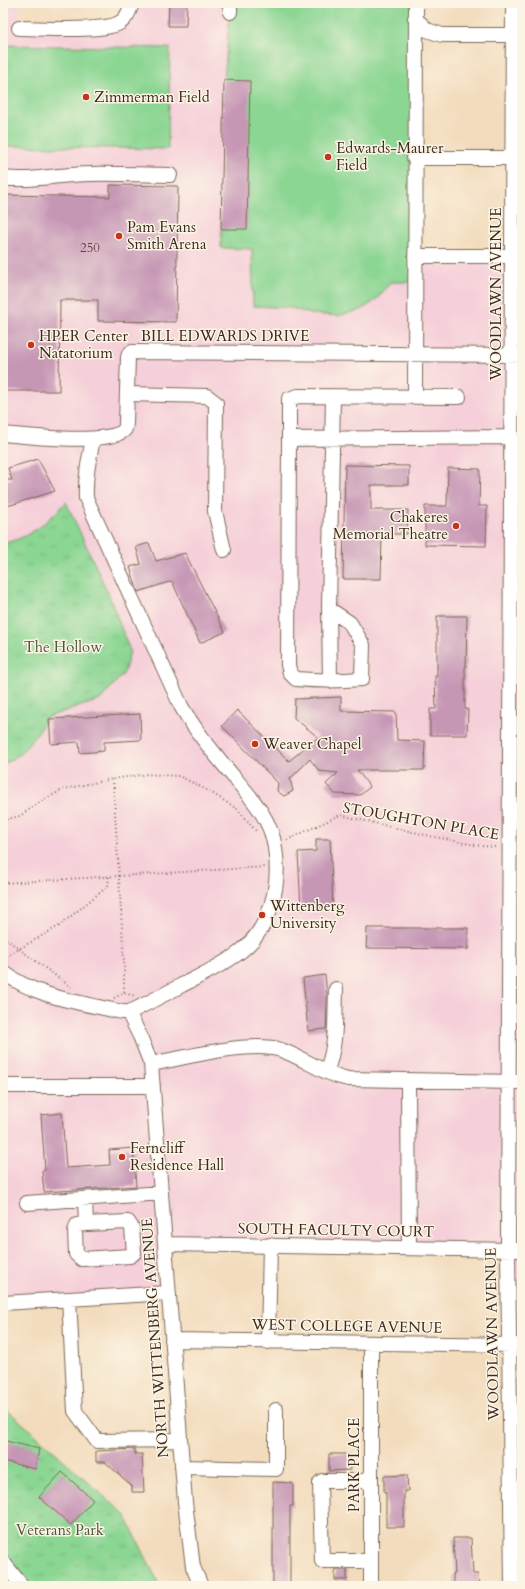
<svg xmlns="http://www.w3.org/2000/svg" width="525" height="1589" font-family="Cardo,serif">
<defs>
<pattern id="grass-tufts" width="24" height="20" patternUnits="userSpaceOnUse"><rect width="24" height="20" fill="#8bd693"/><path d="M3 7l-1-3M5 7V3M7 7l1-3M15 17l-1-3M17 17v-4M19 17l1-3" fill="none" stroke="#79b87e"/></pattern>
</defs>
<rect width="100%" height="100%" fill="#fcf5e5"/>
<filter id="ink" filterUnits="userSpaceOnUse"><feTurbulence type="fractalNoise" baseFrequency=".025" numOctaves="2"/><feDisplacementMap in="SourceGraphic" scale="8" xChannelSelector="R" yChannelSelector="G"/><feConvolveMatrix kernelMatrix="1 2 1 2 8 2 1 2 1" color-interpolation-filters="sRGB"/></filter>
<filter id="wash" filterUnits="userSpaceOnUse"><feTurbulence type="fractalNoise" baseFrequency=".012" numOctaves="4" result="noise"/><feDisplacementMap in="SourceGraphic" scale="16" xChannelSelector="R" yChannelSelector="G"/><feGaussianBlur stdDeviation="0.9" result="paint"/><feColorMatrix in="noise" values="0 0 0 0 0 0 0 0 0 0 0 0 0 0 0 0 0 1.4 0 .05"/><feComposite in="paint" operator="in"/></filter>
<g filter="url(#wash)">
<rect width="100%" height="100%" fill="#f3dcbd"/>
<path fill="#f5cfd9" d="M3 3H19V28L114 26 132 3H416L415 256H513L511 585 522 586V1345L508 1344V1250L165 1244 168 1293 3 1303Z"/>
<path fill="url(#grass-tufts)" stroke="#638058" d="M66 502 108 593 130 651 124 673 100 700 47 717 38 732 20 754 3 765V543C30 539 49 520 66 502Z
M3 1406 125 1515 160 1586H3Z"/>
<path fill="#8bd693" stroke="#638058" d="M241 3H416L415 282H391L376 300 361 310 338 316 311 314 291 308 253 306 252 249 221 248 224 80 230 12Z
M3 45 170 48 168 149 3 146Z"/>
<g id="blocks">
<path fill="#c696b5" d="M169 3H187L186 26H168Z
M224 80 250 81 247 229H221Z
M110 185 178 186 176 322 98 321V300H60L59 391H3V195L110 197Z
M38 459 55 491 11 505 3 506V480H12L8 468Z
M345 465 409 466V485H371V510H408L407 534H382L381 579H343Z
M448 468 480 469 479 506H487L486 546 425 545V506H447Z
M149 543 156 561 185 553 225 632 200 643 172 581 138 592 130 567 141 564 136 547Z
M437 616H467L466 667H465V709H468L467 735H430V709H436L435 676H437Z
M341 697V711L396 712 397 740 425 741 424 770H357L370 787 360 795 335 794 326 784 338 773 319 771 310 759 290 779 293 791 284 796 277 791 278 783 222 726 237 710 289 761 318 737 294 718 295 699Z
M140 714 141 740 104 742V751L80 753 79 742 51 744 49 719Z
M316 839H330L333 907 301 909 298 852 316 851Z
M367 928H468V949L366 948Z
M325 975 327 996 326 1029 308 1031 303 978Z
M62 1113 66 1168 110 1165 109 1150 133 1148 136 1186 44 1192 42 1171 45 1170 41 1115Z
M6 1441 39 1449 35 1469 3 1461V1454Z
M135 1449V1454H142L144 1492H132V1486L105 1462H96V1451Z
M329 1454H349L350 1470 329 1471Z
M62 1472 93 1500 71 1525 39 1497Z
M407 1475 408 1491H404V1527H386V1492H384V1476Z
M273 1482 293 1483V1506H290V1586H273Z
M453 1538H471L473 1574H478L479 1586H453V1574H455Z
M335 1570H347V1580H335Z"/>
</g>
</g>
<g filter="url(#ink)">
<use href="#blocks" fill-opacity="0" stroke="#7b6856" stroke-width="1"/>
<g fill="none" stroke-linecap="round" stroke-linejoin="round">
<defs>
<path id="minor" d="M230 12V3
M415 18 427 30 442 35H513
M19 28C41 28 106 33 121 22 127 18 130 10 132 3
M414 158H522
M3 178C32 182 60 174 89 174 116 173 143 175 170 175
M415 256H522
M127 394 207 396 216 403 215 511 224 550
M415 397 416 3
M3 434C23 436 114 446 125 429 126 427 126 425 126 423L128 357 129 354 132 352 522 355
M289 439V399L298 396 459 397
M329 609 333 396
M330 681 329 609 350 623 363 645 362 679C339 681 318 681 296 679L290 673 288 665 289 439 512 437
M3 972C33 995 71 1001 108 1009 113 1010 123 1013 128 1012 133 1011 138 1008 142 1006 155 999 169 992 182 985 202 975 223 965 240 952 271 928 281 885 275 848 271 815 243 789 223 764 208 746 193 727 181 706L86 498C85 477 89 459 93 439
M128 1012 140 1036 151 1064
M326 1072C337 1046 335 1017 336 989
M408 1081 409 1248
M3 1086H153
M85 1199 86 1224 77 1225 75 1231 76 1254 82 1259 130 1256 134 1253 132 1228 128 1222 86 1224
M27 1203 161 1193
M165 1244 522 1250
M69 1299 75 1411 97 1441 180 1440
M3 1303 168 1293
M172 1340 522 1345
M268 1342 270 1245
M371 1343V1586
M182 1467 276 1469V1410
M371 1481H322L320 1483 322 1561H371
M3 1562 22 1586
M201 1586 193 1567 185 1502 151 1064C184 1058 250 1040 281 1050 304 1058 323 1074 348 1079L522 1082
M512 1586 508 1250 513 3"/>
</defs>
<use href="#minor" stroke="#7b6856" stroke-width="16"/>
<path stroke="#7b6856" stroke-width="2" stroke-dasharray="1 3" stroke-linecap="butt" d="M113 779 124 961V993
M3 820 20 816 40 802 64 789 113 779 147 774 179 776 209 791 237 809 257 832
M287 840 340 815 430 836 480 846 497 847
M3 883 265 867
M3 937 71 987
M3 958 59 926 108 886 109 877
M114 998 124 993 136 996"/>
<use href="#minor" stroke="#fff" stroke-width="14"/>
</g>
</g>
<g fill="#c8321e" stroke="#fcf5e5" stroke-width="1.5">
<circle cx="86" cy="97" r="4"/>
<circle cx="328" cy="157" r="4"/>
<circle cx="119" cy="236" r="4"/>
<circle cx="31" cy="345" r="4"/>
<circle cx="456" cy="526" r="4"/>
<circle cx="255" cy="744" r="4"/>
<circle cx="262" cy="915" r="4"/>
<circle cx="122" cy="1157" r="4"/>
</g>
<g text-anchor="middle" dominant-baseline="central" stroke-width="3" stroke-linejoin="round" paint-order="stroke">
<g font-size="13" fill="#5e4544">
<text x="90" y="248">250</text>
</g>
<g font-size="15" fill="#3b2a1e" stroke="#fcf5e5" text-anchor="start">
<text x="94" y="97">Zimmerman Field</text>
<text x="336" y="148">Edwards-Maurer<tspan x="336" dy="17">Field</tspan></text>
<text x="127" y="227">Pam Evans<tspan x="127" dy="17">Smith Arena</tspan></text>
<text x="39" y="336">HPER Center<tspan x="39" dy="17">Natatorium</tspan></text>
<text x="448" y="517" text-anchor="end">Chakeres<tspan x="448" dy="17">Memorial Theatre</tspan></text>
<text x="263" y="744">Weaver Chapel</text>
<text x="270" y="906">Wittenberg<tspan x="270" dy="17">University</tspan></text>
<text x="130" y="1148">Ferncliff<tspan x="130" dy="17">Residence Hall</tspan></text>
</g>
<g font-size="15" fill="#3b2a1e" stroke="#fcf5e5">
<text transform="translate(496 294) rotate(-90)">WOODLAWN AVENUE</text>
<text x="225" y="336">BILL EDWARDS DRIVE</text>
<text transform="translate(421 821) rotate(10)">STOUGHTON PLACE</text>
<text transform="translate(336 1230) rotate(1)">SOUTH FACULTY COURT</text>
<text transform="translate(347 1326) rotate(1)">WEST COLLEGE AVENUE</text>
<text transform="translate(492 1334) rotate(-91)">WOODLAWN AVENUE</text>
<text transform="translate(155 1338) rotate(-94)">NORTH WITTENBERG AVENUE</text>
<text transform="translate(354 1465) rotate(-90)">PARK PLACE</text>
</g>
<g font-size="15" fill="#4f553b" stroke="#fcf5e5">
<text x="63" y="647">The Hollow</text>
<text x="60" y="1530">Veterans Park</text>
</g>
</g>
<rect width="525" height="1589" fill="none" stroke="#fcf5e5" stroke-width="16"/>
</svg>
